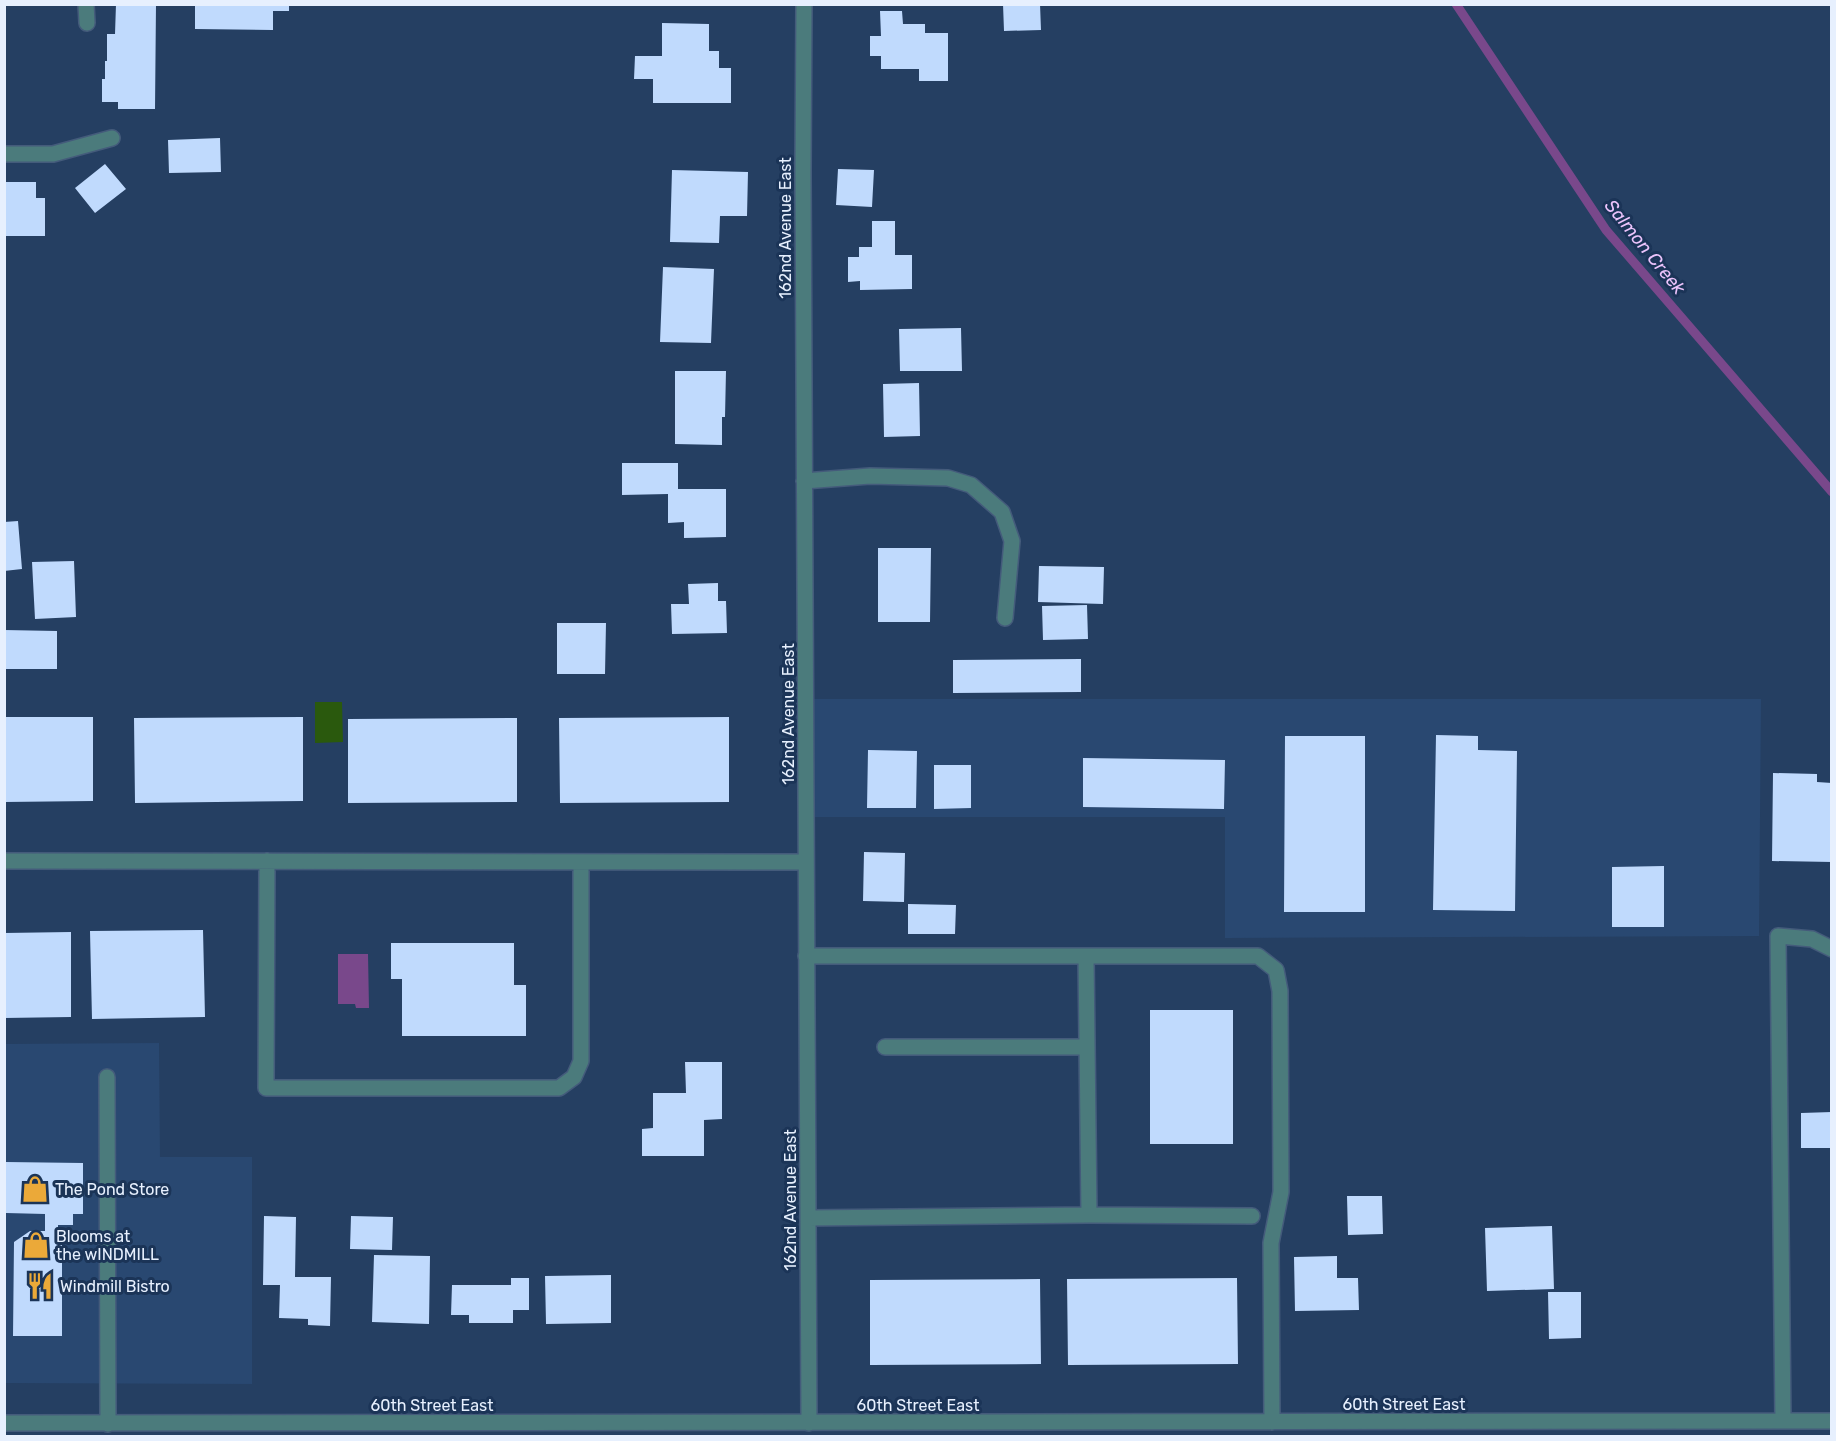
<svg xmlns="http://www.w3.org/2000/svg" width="1836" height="1441" font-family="Rubik,sans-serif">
<rect width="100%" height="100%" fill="#253f62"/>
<path fill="#294871" d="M805 699H1761L1759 936 1225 938V817H806Z
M159 1043 160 1157H252V1384L5 1383 4 1044Z"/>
<path fill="#2a590d" d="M315 702H342L343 742 315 743Z"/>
<path fill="#79488b" d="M338 954H368L369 1008H356L355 1004H338Z"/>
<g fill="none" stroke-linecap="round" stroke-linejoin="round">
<path stroke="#79488b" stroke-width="9" d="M1456 4 1606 230 1832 492"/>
</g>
<path fill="#c0dafd" d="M116 4H156L155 109H118V102H102V79H105V61H107V34H115Z
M195 4H289V11H273V30L195 29Z
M1003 4H1040L1041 30 1004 31Z
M880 11H902L903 24H925V33H948V81H919V69H881V56H870V36H881Z
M662 23 709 24V51H719V68H731V103H653V79H634L635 56H662Z
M220 138 221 172 169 173 168 140Z
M105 164 126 189 95 213 75 188Z
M838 169 874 170 872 207 836 205Z
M672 170 748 172 747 216H720L719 243 670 242Z
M4 182H36V198H45V236H4Z
M872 221H895V255H912V289L860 290V281L848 282V257H859V247H872Z
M663 267 714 269 711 343 660 342Z
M961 328 962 371H900L899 329Z
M675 371H726L725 417H722V445L675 444Z
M919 383 920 436 884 437 883 384Z
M622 463H678V489H726V537L684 538V522L668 523V494L622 495Z
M18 521 22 569 4 571V522Z
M878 548H931L930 622H878Z
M74 561 76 617 35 619 32 562Z
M1039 566 1104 567 1103 604 1038 602Z
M718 583V601H726L727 633 672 634 671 604H689L688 584Z
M1087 605 1088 639 1043 640 1042 606Z
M557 623H606L605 674H557Z
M4 630 57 631V669H4Z
M1081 659V692L953 693V660Z
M4 717H93V801L4 802Z
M303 717V801L135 803 134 718Z
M729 717V802L560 803 559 718Z
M517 718V802L348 803V719Z
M1436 735 1478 736V750L1517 751 1515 911 1433 910Z
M1285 736H1365V912H1284Z
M868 750 917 751 916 808H867Z
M1083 758 1225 760 1224 809 1083 807Z
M934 765H971V808L934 809Z
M1773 773 1817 774V782L1832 783V862L1772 861Z
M864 852 905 853 904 902 863 901Z
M1664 866V927H1612V867Z
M908 904 956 905 955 934H908Z
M203 930 205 1017 92 1019 90 931Z
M71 932V1017L4 1018V933Z
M391 943H514V985H526V1036H402V979H391Z
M1150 1010H1233V1144H1150Z
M685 1062H722V1119L704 1120V1156H642V1129L653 1128V1093H686Z
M1832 1112V1148H1801V1113Z
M6 1162 83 1163V1214H73V1225H58V1241H62V1336H13L14 1242 30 1231H45V1214L6 1213Z
M1347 1196H1382L1383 1234 1348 1235Z
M264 1216 296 1217 295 1277H331L330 1326 308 1325V1319L279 1318 280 1285H263Z
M351 1216 393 1217 392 1250 350 1249Z
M1552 1226 1554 1289 1487 1291 1485 1228Z
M374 1255 430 1256 429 1324 372 1322Z
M1337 1256V1278H1358L1359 1310 1295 1311 1294 1257Z
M611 1275V1323L546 1324 545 1276Z
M511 1278H529V1310H513V1323H469V1315H451L452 1285H511Z
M1237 1278 1238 1364 1068 1365 1067 1279Z
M1040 1279 1041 1364 870 1365V1280Z
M1548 1292H1581V1338L1549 1339Z"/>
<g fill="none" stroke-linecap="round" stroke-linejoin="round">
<defs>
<path id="minor" d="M86 4 87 23
M804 4 803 172 809 1423
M4 154H53L112 138
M804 481 870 476 948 478 971 485 1002 512 1012 541 1005 618
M4 861 806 862
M267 861 266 1088H559L574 1077 581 1061V862
M806 956H1258L1276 970 1280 991 1281 1192 1271 1243 1272 1422
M1086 956 1089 1215
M885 1047H1087
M107 1077 108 1424
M808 1218 1089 1215 1252 1216
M1783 1421 1778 936 1812 939 1832 949
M4 1423 1832 1421"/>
</defs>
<use href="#minor" stroke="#445b7b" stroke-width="18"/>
<use href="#minor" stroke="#4b7b7c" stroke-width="15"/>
</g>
<defs>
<symbol id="shop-bare" viewBox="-9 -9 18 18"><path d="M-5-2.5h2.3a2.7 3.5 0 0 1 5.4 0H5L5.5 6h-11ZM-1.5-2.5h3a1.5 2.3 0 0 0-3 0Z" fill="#eba939" stroke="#1b3457" stroke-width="2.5" paint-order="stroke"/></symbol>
<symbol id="restaurant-bare" viewBox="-9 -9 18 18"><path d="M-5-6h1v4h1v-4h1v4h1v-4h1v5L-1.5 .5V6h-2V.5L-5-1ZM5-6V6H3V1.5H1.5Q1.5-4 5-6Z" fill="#eba939" stroke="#1b3457" stroke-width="2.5" paint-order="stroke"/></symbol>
</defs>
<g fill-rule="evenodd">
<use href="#shop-bare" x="16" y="1170" width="38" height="38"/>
<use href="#shop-bare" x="17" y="1226" width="38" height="38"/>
<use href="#restaurant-bare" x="21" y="1267" width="38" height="38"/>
</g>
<g text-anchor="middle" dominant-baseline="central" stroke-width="6" stroke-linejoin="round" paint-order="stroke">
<g font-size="16" fill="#e7f0fe" stroke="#1b3457">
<text transform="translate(785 228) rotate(-90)">162nd Avenue East</text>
<text transform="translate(788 714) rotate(-90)">162nd Avenue East</text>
<text transform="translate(790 1200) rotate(-90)">162nd Avenue East</text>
<text x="1404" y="1404">60th Street East</text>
<text x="432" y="1405">60th Street East</text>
<text x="918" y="1405">60th Street East</text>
</g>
<g font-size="16" fill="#e7f0fe" stroke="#1b3457" text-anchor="start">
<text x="55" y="1189">The Pond Store</text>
<text x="56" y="1236">Blooms at<tspan x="56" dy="18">the wINDMILL</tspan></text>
<text x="60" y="1286">Windmill Bistro</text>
</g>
<g font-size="18" font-style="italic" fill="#ecc4fc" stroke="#1b3457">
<text transform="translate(1645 247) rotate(51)">Salmon Creek</text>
</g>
</g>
<rect width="1836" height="1441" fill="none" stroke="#e7f0fe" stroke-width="12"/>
</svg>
